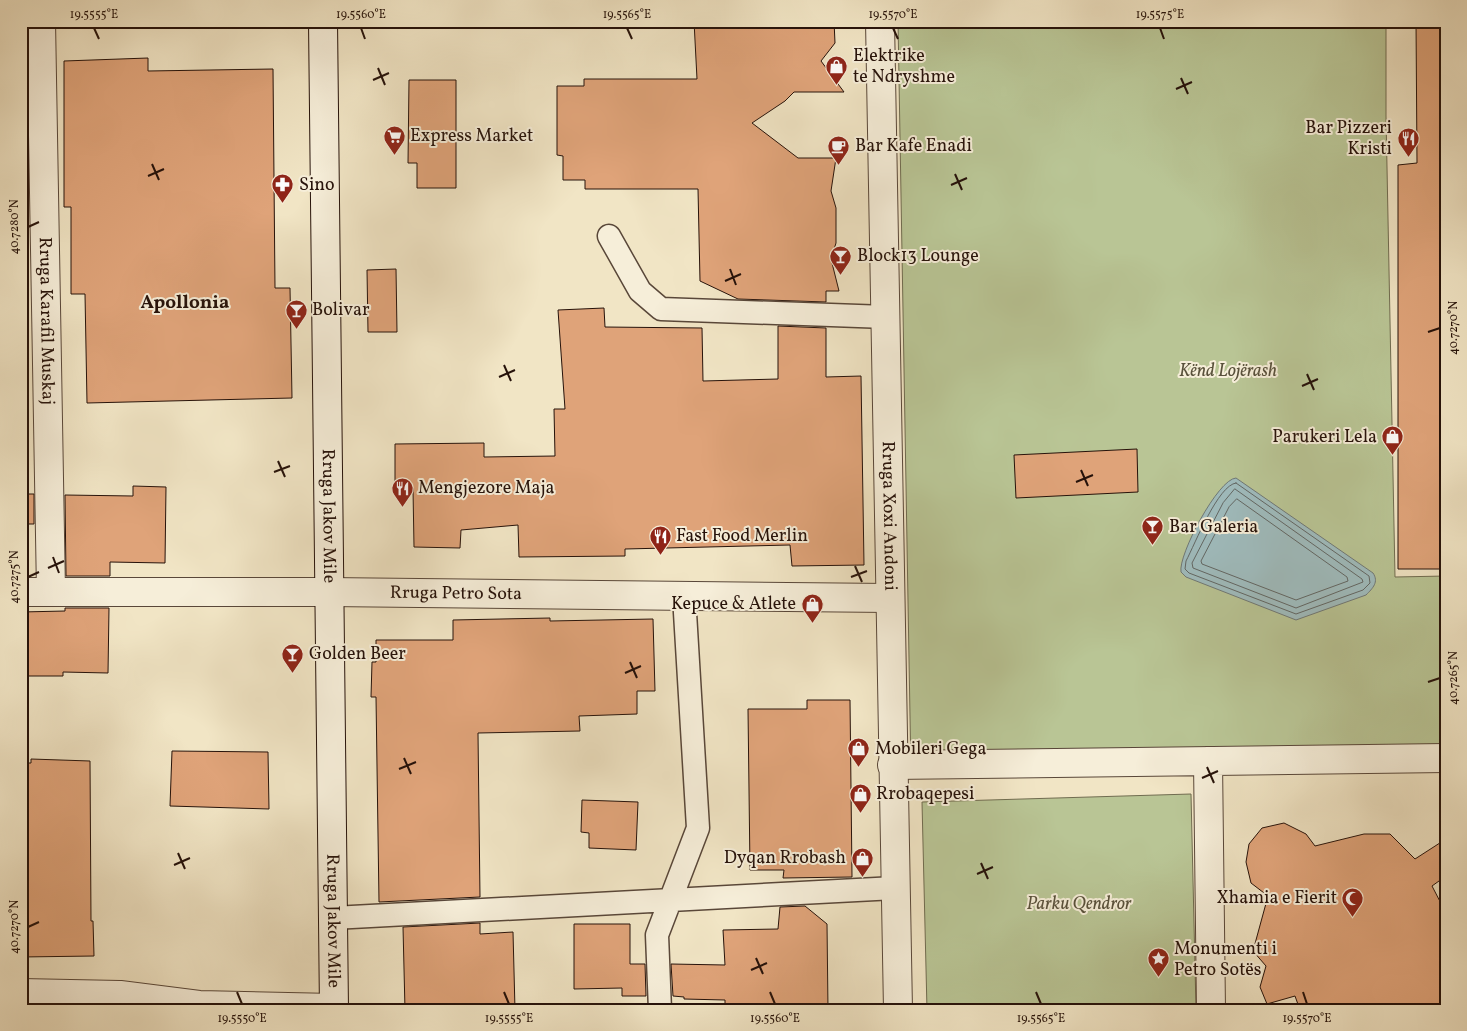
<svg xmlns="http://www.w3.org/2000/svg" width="1467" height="1031" font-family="Vollkorn,serif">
<rect width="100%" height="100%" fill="#f1e5c5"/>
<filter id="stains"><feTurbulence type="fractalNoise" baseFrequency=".004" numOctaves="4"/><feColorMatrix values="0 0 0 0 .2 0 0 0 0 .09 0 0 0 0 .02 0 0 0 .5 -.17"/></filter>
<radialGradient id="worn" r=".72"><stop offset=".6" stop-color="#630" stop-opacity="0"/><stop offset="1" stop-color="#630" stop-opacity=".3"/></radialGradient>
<path fill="#b9c595" stroke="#706c50" d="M898 21H1386V116L1395 577 1446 576V768L911 774Z
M1191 794 1196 1010H927L922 802Z"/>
<path fill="#9fbcbe" stroke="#6f7876" d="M1236 478 1373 573C1379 582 1373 588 1366 595L1296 620 1186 577 1181 572C1178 555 1218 479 1236 478Z"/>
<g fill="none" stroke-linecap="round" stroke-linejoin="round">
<path stroke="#626764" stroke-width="1" d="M1236 483 1369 576 1370 583 1363 590 1296 614 1189 573 1185 569 1186 561C1195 544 1218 485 1236 483Z
M1235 489 1362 579 1363 582 1296 608 1193 568 1192 563 1223 503Z
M1237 499 1347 577 1348 581 1296 600 1202 564 1201 561 1229 507Z"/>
</g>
<path fill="#dfa379" stroke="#26120a" d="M694 21H834L835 43 821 61 844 92H794L785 101 752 123 798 158H836L831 191 836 208V243L831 259 839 291H826V302L738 299 700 281 698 189H585V180H563V156L557 155V86H584V79H697Z
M1416 21H1446V569H1398V165L1417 163Z
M148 58V71L273 69 275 288H290L292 398 87 403 85 294H71V207H64V61Z
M409 80H456V188H417V163H408Z
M396 269 397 332H368L367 270Z
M604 308 605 327 702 328 703 381 778 379V326L826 328V377L861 376 864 565 792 566 790 545 625 549V556L519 557 518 525 461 530 460 548 414 547 413 488H395V444L484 443V457L555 456 554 409H565L558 310Z
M1137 449 1138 492 1016 498 1014 455Z
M133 486 166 487 165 563 110 562V576H66L65 495 133 496Z
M21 494H34V524H21Z
M65 608H109L108 673 63 672V676H21V612L65 611Z
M550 618V621L653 619 655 691H637V714L579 716 580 731 478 733 480 897 379 902 376 697H371L372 662H376V640H453V620Z
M807 700H850L852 877 783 878 784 870H750L748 709H807Z
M172 751 268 752 269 809 170 806Z
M31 759 90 761 91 921H93L94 956 21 957V763H31Z
M582 800 638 802 636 850 589 848V833L581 832Z
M1284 823 1306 834 1315 846 1364 834H1390L1415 859 1446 839V876L1432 886 1446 913V1010H1300L1295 996 1267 1004 1260 987 1266 966 1253 951 1268 896 1251 883 1246 862 1249 844 1262 828Z
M805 906 827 924 828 1010H725V1000L684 999V997L673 996 671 964 725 965 723 930 778 929 780 907Z
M480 923V934L513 932 515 1010H405L403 927Z
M574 924H630V964H645L646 996H622V988L574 989Z"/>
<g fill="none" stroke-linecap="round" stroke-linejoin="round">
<defs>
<path id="service" d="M609 236 640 291 661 309 886 317
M333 918 895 888
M660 1010 657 935 698 828 684 596"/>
<path id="pedestrian" d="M1208 761 1211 1010
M892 765 1446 758"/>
<g id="minor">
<path id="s1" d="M41 21 51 592"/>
<path id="s2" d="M880 21 898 1010"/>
<path id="s3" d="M21 592H328L890 598"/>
<path d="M21 993 120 995 199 1005 334 1008"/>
</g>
<g id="secondary">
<path id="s4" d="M323 21 334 1010"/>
</g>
</defs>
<use href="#service" stroke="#594739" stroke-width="25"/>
<use href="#pedestrian" stroke="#594739" stroke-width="30"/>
<use href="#minor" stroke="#594739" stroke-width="30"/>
<use href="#secondary" stroke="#26120a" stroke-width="30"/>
<use href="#service" stroke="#f6eed9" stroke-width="22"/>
<use href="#pedestrian" stroke="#f6eed9" stroke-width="28"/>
<use href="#minor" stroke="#f6eed9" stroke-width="28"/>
<use href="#secondary" stroke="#f6eed9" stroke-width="28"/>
</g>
<path fill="none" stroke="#26120a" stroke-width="2" d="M94 28 99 39M361 28 365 39M627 28 632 39M893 28 898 39M1160 28 1164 39M378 68 385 85M1181 78 1188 94M373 80 389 73M1176 89 1192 82M152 164 159 180M955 174 962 190M148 176 164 169M951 185 967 178M28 227 39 222M730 269 736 285M725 281 741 274M1428 332 1440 328M504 365 511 381M1307 374 1314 390M499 377 515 370M1302 386 1318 379M278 461 285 477M1081 470 1088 486M274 472 290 466M1076 482 1093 475M53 557 59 573M855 566 862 582M48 568 64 561M28 577 39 572M851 577 867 571M630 662 637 678M625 673 641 666M1428 682 1440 678M404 758 411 774M1207 767 1214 783M399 769 416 762M1202 778 1218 771M178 853 185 869M981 863 988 879M174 865 190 858M977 874 993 867M28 927 39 922M756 958 763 974M751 970 767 963M237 992 242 1004M504 992 509 1004M770 992 775 1004M1036 992 1041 1004M1303 992 1307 1004"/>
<defs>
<symbol id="shop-pin" viewBox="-11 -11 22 30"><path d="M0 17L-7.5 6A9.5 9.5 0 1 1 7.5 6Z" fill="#8f2418" stroke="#f6eed9"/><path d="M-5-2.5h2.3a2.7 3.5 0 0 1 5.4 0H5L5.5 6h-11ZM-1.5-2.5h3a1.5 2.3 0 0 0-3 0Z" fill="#fff"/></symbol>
<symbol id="supermarket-pin" viewBox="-11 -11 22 30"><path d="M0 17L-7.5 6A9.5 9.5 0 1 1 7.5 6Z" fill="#8f2418" stroke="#f6eed9"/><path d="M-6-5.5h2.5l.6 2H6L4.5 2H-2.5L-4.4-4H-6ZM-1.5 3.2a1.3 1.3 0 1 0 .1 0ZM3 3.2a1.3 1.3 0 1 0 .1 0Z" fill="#fff"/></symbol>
<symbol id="restaurant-pin" viewBox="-11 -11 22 30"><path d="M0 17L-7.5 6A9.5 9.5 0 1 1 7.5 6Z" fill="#8f2418" stroke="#f6eed9"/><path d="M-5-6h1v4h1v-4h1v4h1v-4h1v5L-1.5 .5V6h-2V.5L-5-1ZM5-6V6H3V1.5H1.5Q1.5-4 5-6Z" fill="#fff"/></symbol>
<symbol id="cafe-pin" viewBox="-11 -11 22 30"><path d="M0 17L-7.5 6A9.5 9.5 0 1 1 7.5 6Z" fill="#8f2418" stroke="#f6eed9"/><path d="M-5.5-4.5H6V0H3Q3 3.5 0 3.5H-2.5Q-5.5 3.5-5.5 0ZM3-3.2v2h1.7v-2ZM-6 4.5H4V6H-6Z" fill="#fff"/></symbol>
<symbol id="pharmacy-pin" viewBox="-11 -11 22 30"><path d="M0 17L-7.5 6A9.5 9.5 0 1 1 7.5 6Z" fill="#8f2418" stroke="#f6eed9"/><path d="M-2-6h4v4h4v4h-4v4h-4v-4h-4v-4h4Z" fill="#fff"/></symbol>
<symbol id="bar-pin" viewBox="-11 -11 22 30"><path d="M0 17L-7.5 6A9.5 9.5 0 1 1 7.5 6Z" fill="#8f2418" stroke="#f6eed9"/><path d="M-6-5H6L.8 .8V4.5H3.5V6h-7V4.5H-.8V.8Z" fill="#fff"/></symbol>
<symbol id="mosque-pin" viewBox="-11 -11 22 30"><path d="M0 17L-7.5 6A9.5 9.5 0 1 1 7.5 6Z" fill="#8f2418" stroke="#f6eed9"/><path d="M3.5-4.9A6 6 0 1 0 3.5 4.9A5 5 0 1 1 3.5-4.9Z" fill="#fff"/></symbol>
<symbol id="sight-pin" viewBox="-11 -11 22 30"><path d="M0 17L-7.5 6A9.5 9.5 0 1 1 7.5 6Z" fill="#8f2418" stroke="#f6eed9"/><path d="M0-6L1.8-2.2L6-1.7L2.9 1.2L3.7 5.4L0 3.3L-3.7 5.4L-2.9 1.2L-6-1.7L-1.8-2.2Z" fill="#fff"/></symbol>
</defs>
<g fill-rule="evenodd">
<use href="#shop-pin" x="824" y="54" width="25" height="34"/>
<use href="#supermarket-pin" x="382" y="124" width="25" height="34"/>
<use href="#restaurant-pin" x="1396" y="126" width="25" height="34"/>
<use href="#cafe-pin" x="826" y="134" width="25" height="34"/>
<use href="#pharmacy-pin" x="270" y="172" width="25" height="34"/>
<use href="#bar-pin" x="828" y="244" width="25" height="34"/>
<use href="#bar-pin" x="284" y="298" width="25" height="34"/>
<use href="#shop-pin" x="1380" y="424" width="25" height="34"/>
<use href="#restaurant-pin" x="390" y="476" width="25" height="34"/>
<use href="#bar-pin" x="1140" y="514" width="25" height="34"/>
<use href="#restaurant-pin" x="648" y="524" width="25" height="34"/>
<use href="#shop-pin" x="800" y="592" width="25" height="34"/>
<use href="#bar-pin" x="280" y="642" width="25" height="34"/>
<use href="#shop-pin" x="846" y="736" width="25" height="34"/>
<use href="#shop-pin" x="848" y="782" width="25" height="34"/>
<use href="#shop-pin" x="850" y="846" width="25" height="34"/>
<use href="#mosque-pin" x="1340" y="886" width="25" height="34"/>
<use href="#sight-pin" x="1146" y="946" width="25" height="34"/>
</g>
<g text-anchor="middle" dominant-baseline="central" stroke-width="4" stroke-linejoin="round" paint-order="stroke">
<g font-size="18" fill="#26120a" stroke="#f6eed9" text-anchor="start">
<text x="853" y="56">Elektrike<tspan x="853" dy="21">te Ndryshme</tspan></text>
<text x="1392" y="128" text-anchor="end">Bar Pizzeri<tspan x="1392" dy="21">Kristi</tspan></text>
<text x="410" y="136">Express Market</text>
<text x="855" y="146">Bar Kafe Enadi</text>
<text x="299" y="185">Sino</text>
<text x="857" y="256">Block13 Lounge</text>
<text x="312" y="310">Bolivar</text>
<text x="1377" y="437" text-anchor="end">Parukeri Lela</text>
<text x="418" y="488">Mengjezore Maja</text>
<text x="1169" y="527">Bar Galeria</text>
<text x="676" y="536">Fast Food Merlin</text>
<text x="796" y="604" text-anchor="end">Kepuce &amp; Atlete</text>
<text x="309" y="654">Golden Beer</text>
<text x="875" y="749">Mobileri Gega</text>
<text x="876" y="794">Rrobaqepesi</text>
<text x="846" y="858" text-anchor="end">Dyqan Rrobash</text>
<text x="1337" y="898" text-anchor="end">Xhamia e Fierit</text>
<text x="1174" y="949">Monumenti i<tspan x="1174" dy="21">Petro Sotës</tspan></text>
</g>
<g font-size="18" fill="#26120a" stroke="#f6eed9">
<text stroke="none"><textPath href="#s1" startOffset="300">Rruga Karafil Muskaj</textPath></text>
<text stroke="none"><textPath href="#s4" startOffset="495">Rruga Jakov Mile</textPath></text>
<text stroke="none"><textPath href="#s2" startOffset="495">Rruga Xoxi Andoni</textPath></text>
<text stroke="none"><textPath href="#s3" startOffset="435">Rruga Petro Sota</textPath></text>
<text stroke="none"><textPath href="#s4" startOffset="900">Rruga Jakov Mile</textPath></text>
</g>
<g font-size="18" font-style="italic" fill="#59513b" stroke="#f6eed9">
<text x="1228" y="371">Kënd Lojërash</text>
<text x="1079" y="904">Parku Qendror</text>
</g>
<g font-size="19" font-weight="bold" fill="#26120a" stroke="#f6eed9">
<text x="185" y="303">Apollonia</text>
</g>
</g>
<rect width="1467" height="1031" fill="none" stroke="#f1e5c5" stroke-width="55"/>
<rect x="28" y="28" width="1412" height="976" fill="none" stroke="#26120a" stroke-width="2"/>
<g font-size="12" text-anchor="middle" fill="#26120a">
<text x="94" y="18">19.5555°E</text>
<text x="361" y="18">19.5560°E</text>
<text x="627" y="18">19.5565°E</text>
<text x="893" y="18">19.5570°E</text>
<text x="1160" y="18">19.5575°E</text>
<text transform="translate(14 227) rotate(-90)" y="4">40.7280°N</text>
<text transform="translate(1453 328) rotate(-90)" y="4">40.7270°N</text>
<text transform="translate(14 577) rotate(-90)" y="4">40.7275°N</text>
<text transform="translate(1453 678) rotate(-90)" y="4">40.7265°N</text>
<text transform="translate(14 927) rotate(-90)" y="4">40.7270°N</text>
<text x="242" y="1022">19.5550°E</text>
<text x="509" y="1022">19.5555°E</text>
<text x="775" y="1022">19.5560°E</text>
<text x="1041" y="1022">19.5565°E</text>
<text x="1307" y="1022">19.5570°E</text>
</g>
<rect width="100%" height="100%" filter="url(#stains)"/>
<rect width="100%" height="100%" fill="url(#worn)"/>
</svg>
